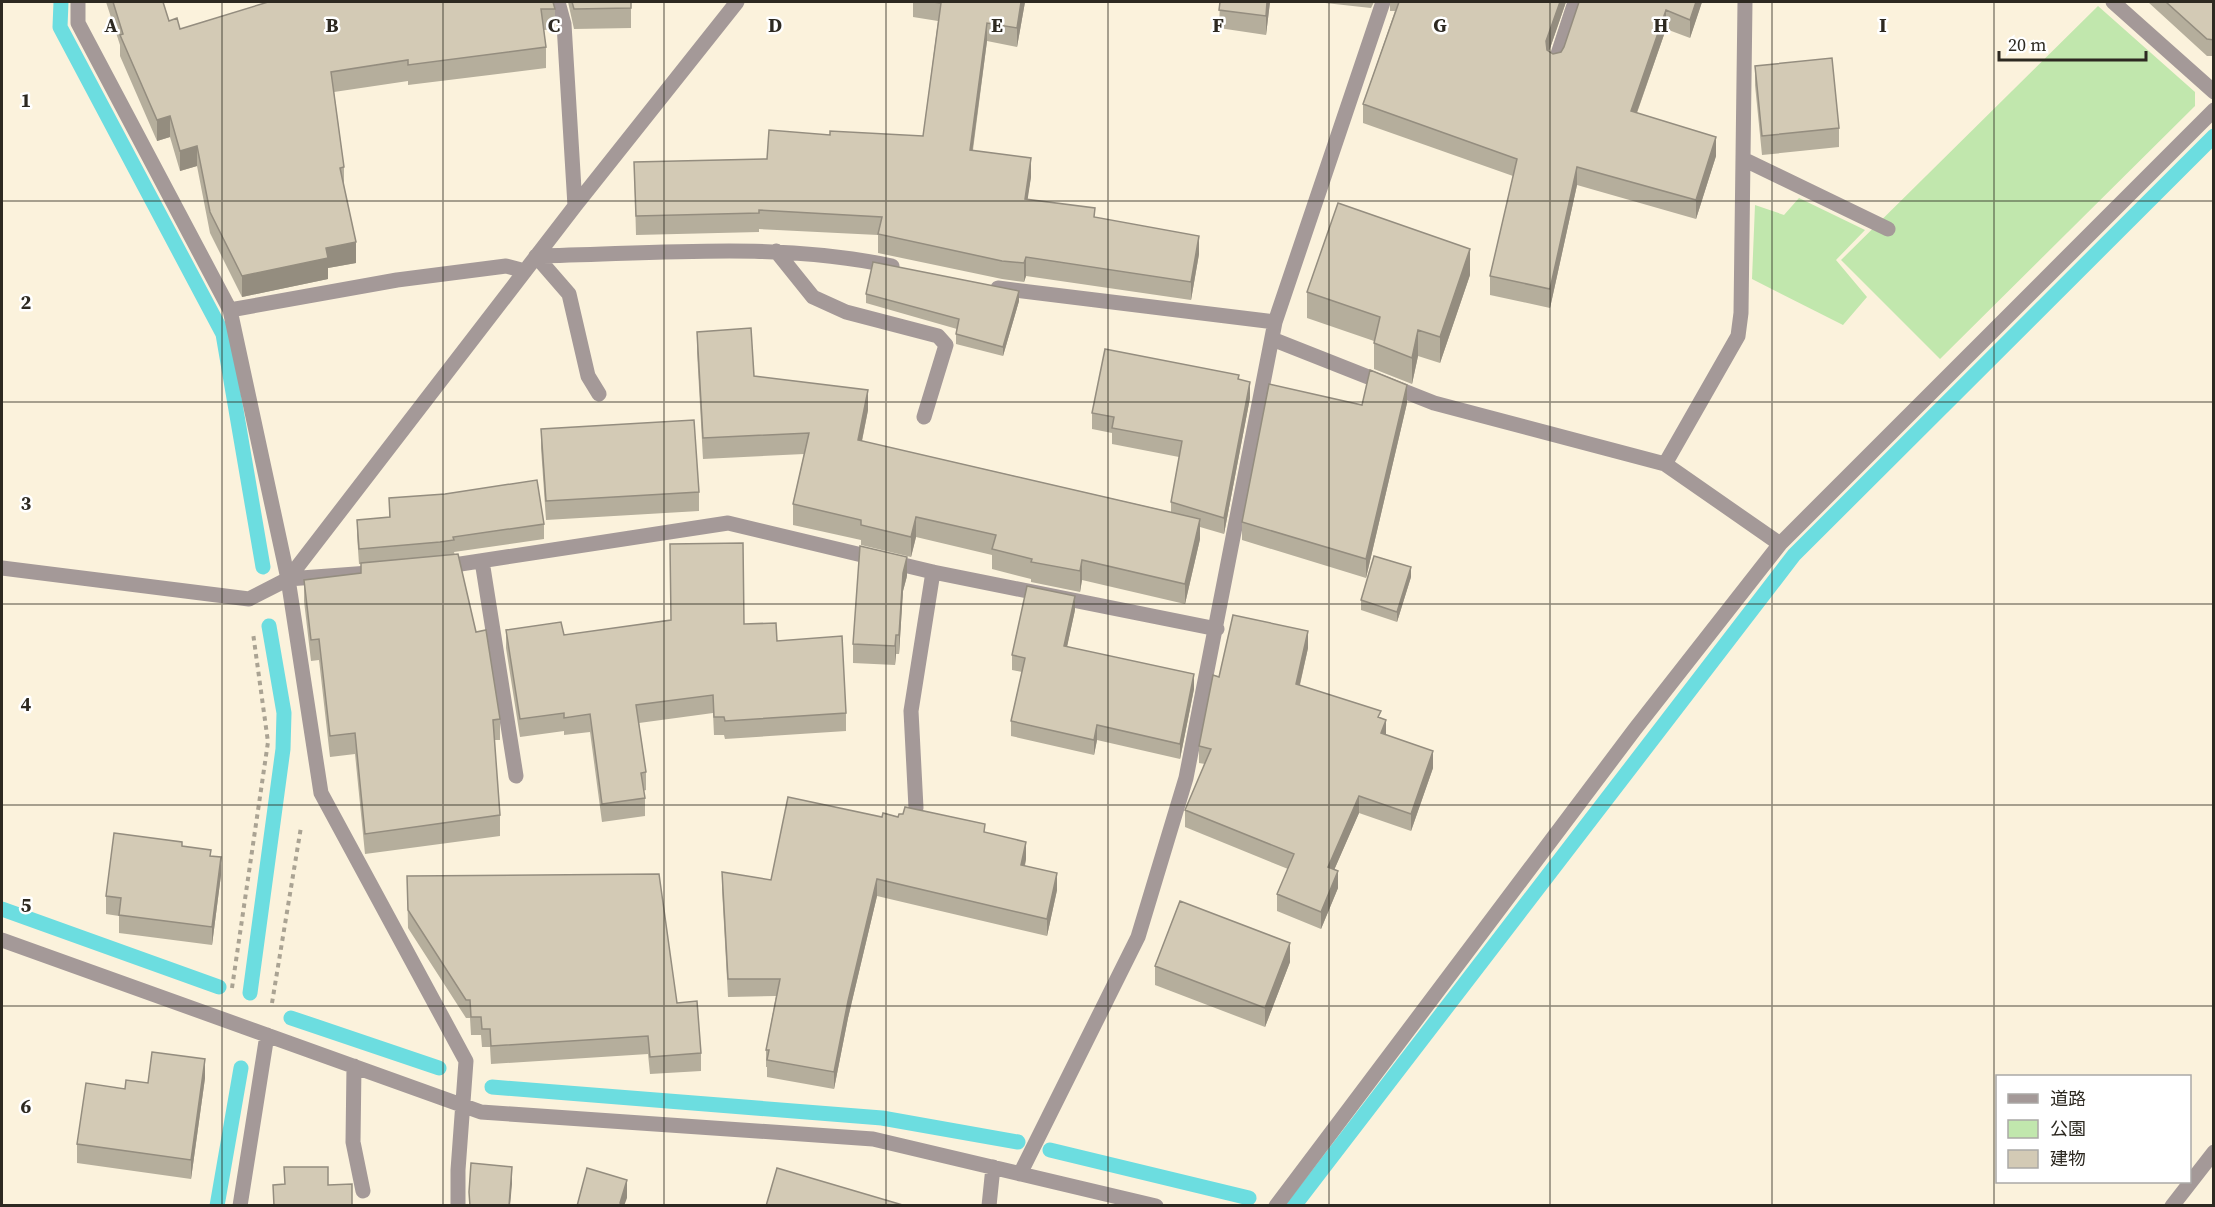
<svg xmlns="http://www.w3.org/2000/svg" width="2215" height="1207" font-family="'Source Serif 4','Noto Sans JP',serif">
<rect width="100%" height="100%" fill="#fbf2dc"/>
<path fill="#c1e7ad" d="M2098 6 2195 92V106L1940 359 1841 260Z
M1799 198 1865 230 1836 260 1867 297 1843 325 1752 279 1755 205 1784 215Z"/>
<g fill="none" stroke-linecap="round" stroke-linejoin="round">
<path stroke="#6cdde0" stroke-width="15" d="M61 2 60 27 223 334 263 567
M2 909 219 987
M250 993 283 749 284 713 269 626
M291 1018 439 1068
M492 1087 882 1118 1018 1142
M1050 1150 1249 1198
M217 1206 241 1068
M1294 1206 1794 555 2214 136"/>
<path stroke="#aaa393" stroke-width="4" stroke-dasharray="4.5 4.5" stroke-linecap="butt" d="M232 988 268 742 253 633
M272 1003 301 827"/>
<path stroke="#a49998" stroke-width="15" d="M78 2V23L230 310 288 579 321 793 466 1061 458 1170V1206
M558 2 564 24 575 206
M2113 2 2214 92
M1555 63 1575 2
M1743 159 1888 229
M776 251 813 297 846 312 938 336 946 345 924 417
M536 256C654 254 776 241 892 266
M536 256 569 294 588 376 599 394
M998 288 1275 322
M230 310 397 280 506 266 525 271
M1272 339 1434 403 1665 464 1780 544
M1665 464 1738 336 1741 313 1745 2
M482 561 516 776
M441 567 728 523 933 572 1217 629
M2 568 249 599 288 579 369 573
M288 579 575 206 737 2
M916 808 911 711 933 572
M2 940 481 1112 873 1139 1156 1206
M354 1066 353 1142 363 1191
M1020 1174 1138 937 1186 778 1275 322 1383 2
M240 1206 267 1035
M989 1206 993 1167
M1276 1206 1635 729 1780 544 2214 110
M2172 1206 2214 1152"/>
</g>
<path fill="#b5ae9c" d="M106 2H163L169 21 180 29 268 2 555 9V29L544 30 546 47V68L408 85V81L334 92 344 167V186L356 263 328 268V279L242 297 210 233 197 166 180 171 170 137 157 141 120 56V45Z
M568 2H631V28L574 29Z
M913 2H1025L1017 47 987 41 973 150 1031 177 1027 199 1095 217 1199 254 1191 300 1026 276 1024 282 1002 279 878 253V235L759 229V232L636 235 634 162 767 159 830 135 923 136 938 21 913 17Z
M1220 2H1270L1266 35 1219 28Z
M1316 2H1374L1371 8Z
M1390 2H1566L1549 51 1553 54 1561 52 1564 47 1579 2H1702L1690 38 1666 29 1637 113 1716 156 1696 219 1577 185 1550 308 1490 295V276L1513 176 1363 123V104L1395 11H1390Z
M2148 2H2214V56H2207Z
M1755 66 1839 128V147L1762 155 1755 85Z
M1470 275 1440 363 1418 356 1412 384 1374 369V341L1307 318V292Z
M866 294 1019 301 1003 356 956 344V334L957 329 866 303Z
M697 332 754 376 868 410 862 441 1171 512V502L1179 457 1112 444V433L1092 429V413L1239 380 1250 398 1224 534 1200 527V539L1185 604 1082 580 1080 592 1031 582V579L992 569V555L916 537 911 557 861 545V540L793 525V504L804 454 703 459 697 352Z
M1407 403 1366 578 1242 540V522L1362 405Z
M541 429 699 492V511L546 520 541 448Z
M389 498 544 524V539L454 552 500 719V740H494L500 815V836L365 854 355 754 330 757 319 660 311 661 304 601V580L361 573V564H359L357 535V520L389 517Z
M907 576 903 591 899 654H896L895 665 853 663V644Z
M1411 577 1397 622 1361 610V600Z
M1075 610 1067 646 1194 689 1180 759 1097 740 1094 755 1011 736V721L1022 672 1012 670V655Z
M744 624 777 641 846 713V731L725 739 724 735H714L713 713 639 723 646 772V790L643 791 645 798V816L602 822 590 732 564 735V731L520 737 506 648V630L564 635Z
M1308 648 1300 685 1381 718 1386 735 1433 768 1411 831 1359 813 1334 870 1338 888 1321 929 1277 911V894L1288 869 1185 827V810L1205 764 1199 763V746L1219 677Z
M882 817H898L985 832 1026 859 1025 866 1057 890 1047 936 877 896 848 1018 834 1089 767 1077V1067H766V1050L776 996 728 997 722 889V872L771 880Z
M182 847 211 856 221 875 212 945 119 933V916L106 914V896Z
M407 876 677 1003 701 1053V1071L650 1074 648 1054 491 1064 490 1047H482L481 1035H471L470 1018H466L408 928Z
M1290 962 1265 1027 1155 985V966Z
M205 1078 191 1179 77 1163V1144L125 1089 148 1083Z"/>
<path fill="#948d7f" d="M1021 2H1025L1017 47V28Z
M1267 2H1270L1266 35V16Z
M1560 2H1566L1546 60V41Z
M1696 2H1702L1690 38V20Z
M1666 10V29L1631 129V111Z
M987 23V41L970 168V150Z
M170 116V137L157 141V120Z
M1716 137V156L1696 219V200Z
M197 146V166L180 171V151Z
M1031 158V177L1025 217V199Z
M1577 167V185L1550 308V289Z
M1199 236V254L1191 300V282Z
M356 242V263L328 268V279L242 297V276L326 248Z
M1470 249V275L1440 363V337Z
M1026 257V276L1024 282V263Z
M1019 291V301L1003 356V347Z
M1418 330V356L1412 384V358Z
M1250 382V398L1224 534V518Z
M1407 385V403L1366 578V559Z
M868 390V410L858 460V440Z
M916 517V537L911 557V537Z
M1200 519V539L1185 604V584Z
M907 557V576L903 591 899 654V635L903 573Z
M1082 560V580L1080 592V571Z
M1411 567V577L1397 622V612Z
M1075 596V610L1064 661V646Z
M1308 631V648L1296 701V684Z
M896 635V654L895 665V646Z
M1194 674V689L1180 759V744Z
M1386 720V737L1381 733Z
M1097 725V740L1094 755V740Z
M1433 751V768L1411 831V814Z
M1359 796V813L1328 884V867Z
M1026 842V859L1021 882V865Z
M221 857V875L212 945V927Z
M1338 871V888L1321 929V912Z
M1057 873V890L1047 936V919Z
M877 879V896L848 1018 834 1089V1072L848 1001Z
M1290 943V962L1265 1027V1008Z
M205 1059V1078L191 1179V1160Z
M512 1167V1184L510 1206H509Z
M627 1180V1198L624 1206 620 1203Z"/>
<path fill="#d3cab5" stroke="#948d7f" stroke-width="1.5" d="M113 2H163L169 21 177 18 180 29 268 2H553L555 9H541L546 47 408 65V60L331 72 344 167 340 168 356 242 326 248 328 258 242 276 210 212 197 146 180 151 170 116 157 120 120 35 123 34Z
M572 2H631V8L574 9Z
M933 2H1021L1017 28 987 23 970 150 1031 158 1025 199 1095 208 1094 217 1199 236 1191 282 1026 257 1024 263 1002 261 878 234 882 217 759 210V213L636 216 634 162 767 159 769 130 830 135V131L923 136 941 3Z
M1220 2H1267L1266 16 1219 10Z
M1399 2H1560L1546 41 1547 50 1553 54 1561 52 1564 47 1579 2H1696L1690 20 1666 10 1631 111 1716 137 1696 200 1577 167 1550 289 1490 276 1517 159 1363 104Z
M2166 2H2214V40L2207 39Z
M1832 58 1839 128 1762 136 1755 66Z
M1338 203 1470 249 1440 337 1418 330 1412 358 1374 343 1380 317 1307 292Z
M873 262 1019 291 1003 347 956 334 959 319 866 294Z
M751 328 754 376 868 390 858 440 1200 519 1185 584 1082 560 1080 571 1031 562 1032 559 992 549 996 535 916 517 911 537 861 525V520L793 504 809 433 703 438 697 332Z
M1105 349 1239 375 1238 379 1250 382 1224 518 1171 502 1182 441 1112 428 1114 417 1092 413Z
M1370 370 1407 385 1366 559 1242 522 1269 384 1362 405Z
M694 420 699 492 546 501 541 429Z
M537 480 544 524 453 537 454 540 440 542 359 549 357 520 390 517 389 498 445 494Z
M743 543 744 624 776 623 777 641 842 636 846 713 725 721 724 717H714L713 695 636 705 646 772 641 773 645 798 602 804 590 714 564 718V713L520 719 506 630 561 622 564 635 671 620 670 544Z
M860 546 907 557 903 573 899 635H896L895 646 853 644Z
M458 554 476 632 486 630 500 719 493 720 500 815 365 834 355 733 330 736 319 639 311 640 304 580 361 573V563Z
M1374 556 1411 567 1397 612 1361 600Z
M1027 586 1075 596 1064 646 1194 674 1180 744 1097 725 1094 740 1011 721 1025 658 1012 655Z
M1233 615 1308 631 1296 684 1381 711 1378 717 1386 720 1381 733 1433 751 1411 814 1359 796 1328 867 1338 871 1321 912 1277 894 1294 854 1185 810 1211 749 1199 746 1213 675 1219 677Z
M788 797 882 817 883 813 898 817 899 814H903L905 807 985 824 984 832 1026 842 1021 865 1057 873 1047 919 877 879 848 1001 834 1072 767 1060 769 1050H766L780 979H728L722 872 771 880Z
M114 833 182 842V846L211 850 210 856 221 857 212 927 119 915 121 898 106 896Z
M659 874 677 1003 697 1001 701 1053 650 1057 648 1036 491 1046 490 1029H482L481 1017H471L470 1000H466L408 910 407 876Z
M1180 901 1290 943 1265 1008 1155 966Z
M152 1052 205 1059 191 1160 77 1144 86 1083 125 1089 126 1080 148 1083Z
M471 1163 512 1167 509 1206H470L469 1192Z
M284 1167H328V1185L352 1184V1206H274L273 1185 285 1184Z
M587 1168 627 1180 620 1203 628 1206H577Z
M777 1168 906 1206H766Z"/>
<path fill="none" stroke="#2d2921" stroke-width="1.5" stroke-opacity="0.55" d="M222 2V1206M443 2V1206M664 2V1206M886 2V1206M1108 2V1206M1329 2V1206M1550 2V1206M1772 2V1206M1994 2V1206M2 201H2214M2 402H2214M2 604H2214M2 805H2214M2 1006H2214"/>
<g font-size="20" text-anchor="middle" font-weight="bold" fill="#2d2921" stroke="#fff" stroke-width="5" stroke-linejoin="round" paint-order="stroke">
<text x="111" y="32">A</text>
<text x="332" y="32">B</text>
<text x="554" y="32">C</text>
<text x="775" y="32">D</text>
<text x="997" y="32">E</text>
<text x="1218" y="32">F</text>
<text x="1440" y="32">G</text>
<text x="1661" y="32">H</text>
<text x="1883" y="32">I</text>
<text x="26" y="107">1</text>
<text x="26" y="309">2</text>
<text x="26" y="510">3</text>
<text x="26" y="711">4</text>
<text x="26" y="912">5</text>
<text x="26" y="1113">6</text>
</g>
<rect width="2215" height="1207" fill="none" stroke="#2d2921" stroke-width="6"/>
<rect x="1996" y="1075" width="195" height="108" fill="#ffffff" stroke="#aba9a6" stroke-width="1.5"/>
<rect x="2008" y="1094" width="30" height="9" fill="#a49998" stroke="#aba9a6" stroke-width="1.5"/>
<text x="2050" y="1105" font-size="18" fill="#2d2921">道路</text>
<rect x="2008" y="1120" width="30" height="18" fill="#c1e7ad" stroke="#aba9a6" stroke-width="1.5"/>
<text x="2050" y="1135" font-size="18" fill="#2d2921">公園</text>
<rect x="2008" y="1150" width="30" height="18" fill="#d3cab5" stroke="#aba9a6" stroke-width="1.5"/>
<text x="2050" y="1165" font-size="18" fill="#2d2921">建物</text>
<path d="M1999 51v9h147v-9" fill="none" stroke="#2d2921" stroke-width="3"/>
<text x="2008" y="51" font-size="18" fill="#2d2921" stroke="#ffffff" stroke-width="4.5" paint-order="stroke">20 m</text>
</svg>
